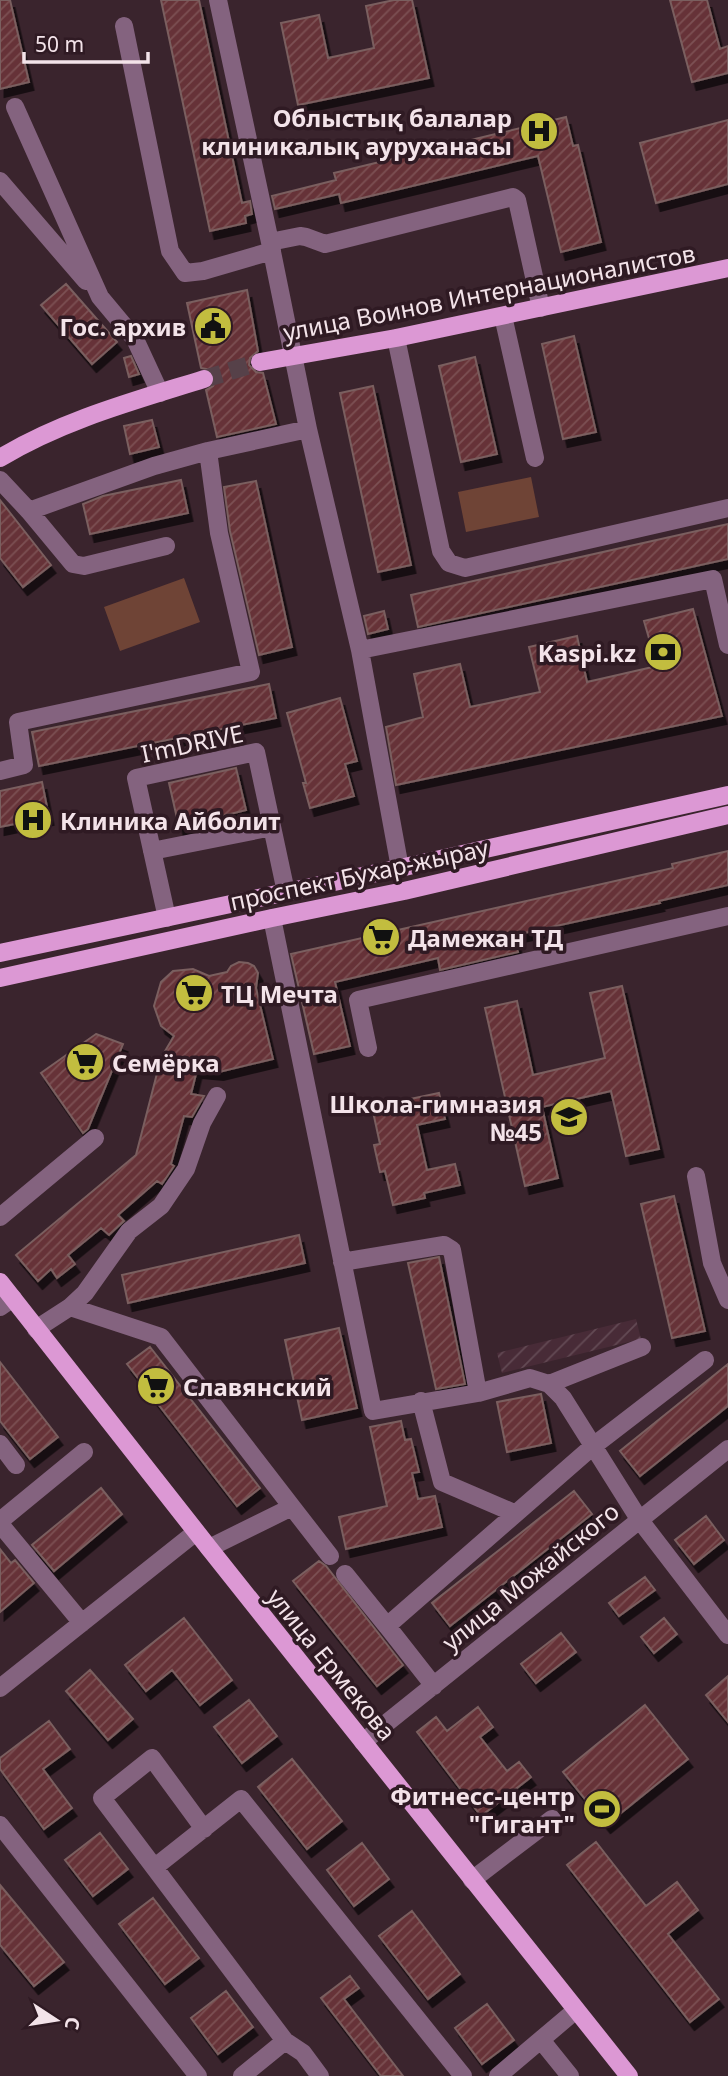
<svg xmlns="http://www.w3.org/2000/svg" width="728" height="2076" font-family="'Noto Sans',sans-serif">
<defs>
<pattern id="industrial-furrows" width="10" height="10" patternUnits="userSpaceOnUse" patternTransform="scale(1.75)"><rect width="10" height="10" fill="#482b37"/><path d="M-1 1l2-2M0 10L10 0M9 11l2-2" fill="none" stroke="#634a54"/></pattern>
<pattern id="building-hatch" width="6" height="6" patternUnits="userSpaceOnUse" patternTransform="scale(1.75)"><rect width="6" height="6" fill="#663337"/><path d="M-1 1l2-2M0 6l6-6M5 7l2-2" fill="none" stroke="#7c5054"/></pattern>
<filter id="shadow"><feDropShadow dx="4.5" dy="8" stdDeviation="0" flood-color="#0009"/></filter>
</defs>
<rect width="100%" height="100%" fill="#3a242d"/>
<path fill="url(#industrial-furrows)" d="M636 1319 641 1339 502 1373 497 1353Z"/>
<path fill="#6f4436" d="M531 477 539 517 466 532 458 492Z
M184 578 200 622 120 651 104 607Z"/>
<path fill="url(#building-hatch)" stroke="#7a5e5f" stroke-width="2" filter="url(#shadow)" d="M0 0H10L29 82 0 89Z
M161 0H199L242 203 250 201 252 214 245 216 246 223 210 231Z
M394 0H412L429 78 298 105 281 23 319 15 328 58 374 48 366 6Z
M670 0H707L720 49 728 46V73L692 82Z
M566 117 573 146 578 145 601 242 561 252 538 156 341 203 339 194 275 209 272 196 336 180 334 173Z
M728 120V184L656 203 640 143Z
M66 284 117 342 92 364 41 305Z
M247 290 258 351 250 358 249 365 256 372 263 373 276 424 217 437 206 390 213 386 215 376 211 370 201 368 187 303Z
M574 336 596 432 563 439 542 344Z
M131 356 139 374 129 377 124 358Z
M475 357 497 454 461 462 439 366Z
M373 386 411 565 378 572 340 393Z
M152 420 159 447 130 454 124 426Z
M181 480 188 513 90 534 83 504 103 496Z
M256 481 292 647 259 655 230 531 224 487Z
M0 500 51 565 23 587 0 558Z
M728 524V559L418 627 411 595Z
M693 609 722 716 396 785 386 727 423 717 414 674 460 664 470 707 540 692 529 647 577 636 587 682 657 666 644 621Z
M384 611 388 629 368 634 364 616Z
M269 684 276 718 39 766 32 732Z
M340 698 357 761 345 764 354 796 310 808 303 783H306L287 713Z
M236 768 246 810 179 827 169 783Z
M42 782 49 817 0 827V791Z
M728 851V885L659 901 660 903 515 935 518 952 440 970 438 958 335 982 350 1046 314 1054 291 954 673 868 672 864Z
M239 962 248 963 254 966 258 973 256 988 273 1059 219 1072 197 1070 191 1094 204 1096 192 1117 184 1116 171 1164 174 1166 162 1184 157 1181 118 1215 124 1221 109 1235 101 1228 68 1255 75 1264 57 1278 51 1269 38 1281 16 1255 136 1155 161 1058 174 1036 161 1026 154 1006 161 982 173 971 193 969 209 976 227 972 231 966Z
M622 986 659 1149 626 1156 611 1091 542 1107 558 1178 525 1186 485 1008 517 1001 533 1075 605 1058 590 993Z
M96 1034 123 1044 88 1129 83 1133 41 1073Z
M439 1093 445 1119 417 1125 427 1170 455 1164 460 1185 424 1193 425 1198 393 1205 385 1171 380 1172 374 1145 380 1144 372 1107Z
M674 1196 705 1331 672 1338 641 1204Z
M299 1235 305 1263 128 1303 122 1275Z
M439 1257 465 1384 436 1389 408 1263Z
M339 1328 357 1408 302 1420 285 1340Z
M150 1347 260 1488 237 1506 127 1364Z
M0 1362 58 1437 30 1459 0 1421Z
M728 1364V1406L640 1476 620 1451Z
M541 1394 551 1443 507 1452 497 1402Z
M401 1421 405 1440 411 1439 419 1472 412 1473 418 1499 435 1496 442 1527 346 1549 339 1517 387 1506 370 1427Z
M101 1488 122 1514 54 1571 32 1545Z
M574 1491 592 1514 450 1626 432 1603Z
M706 1516 724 1540 694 1564 675 1540Z
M0 1549 11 1563 15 1560 34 1583 0 1612Z
M319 1561 326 1566 403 1665 377 1686 293 1581Z
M645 1577 655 1590 619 1616 609 1603Z
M184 1618 232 1680 200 1705 172 1670 146 1691 125 1665Z
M664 1618 677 1634 654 1653 641 1637Z
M561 1633 576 1652 536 1683 521 1664Z
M90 1670 133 1719 108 1740 66 1691Z
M728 1676V1722L706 1695Z
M249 1700 277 1736 242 1763 214 1727Z
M645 1705 688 1759 606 1825 563 1772Z
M478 1707 493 1727 480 1737 507 1771 519 1762 531 1777 481 1816 417 1732 436 1717 447 1731Z
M49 1721 70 1749 43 1769 72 1808 44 1829 0 1769V1758Z
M292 1759 342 1821 307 1849 258 1787Z
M100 1833 128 1869 93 1896 65 1860Z
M596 1842 646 1906 677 1882 698 1910 668 1934 719 1999 690 2022 567 1865Z
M362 1843 389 1879 354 1906 327 1870Z
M0 1885 64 1962 34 1986 0 1945Z
M153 1898 199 1958 165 1984 119 1924Z
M412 1911 460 1974 428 1999 379 1936Z
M350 1976 359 1988 344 1999 403 2076H381L321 1998Z
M226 1991 253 2027 218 2054 191 2018Z
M487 2004 514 2040 482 2064 455 2028Z"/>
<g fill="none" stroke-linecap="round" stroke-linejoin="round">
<path stroke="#564149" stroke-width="18" stroke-dasharray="18 9" stroke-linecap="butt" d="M204 379 260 362"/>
<path stroke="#84637f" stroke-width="18" d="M218 0 270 242 300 236 306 237 325 244 513 197 517 200 541 308
M124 26 170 251 185 273 203 271 272 251
M15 107 100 297 135 339 160 393
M0 181 86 281
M270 242 308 429 360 650 400 868
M503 316 535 458
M396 338 441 551 449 563 465 568 728 508
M0 480 29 511
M166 546 84 566 73 564 29 511 154 466 208 451
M360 650 713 579 728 645
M0 771 24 765 18 722 251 672 219 533 208 451 308 429
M152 851 272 827
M167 918 136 778 256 752 286 892
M272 918 373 1411 478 1393 530 1378 549 1384 563 1398 639 1519 728 1635
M368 1048 358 1000 728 916
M696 1176 712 1263 728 1300
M0 1217 95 1138
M342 1262 444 1245 452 1250 478 1393
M0 1307 13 1298
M70 1307 161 1337 292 1507 209 1548
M36 1329 70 1307 85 1293 129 1231 161 1206 186 1169 202 1123 217 1096
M549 1384 642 1347
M421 1401 442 1482 514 1513
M0 1444 16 1465
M292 1507 330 1556
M0 1521 84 1452
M0 1524 82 1623
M345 1574 387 1626
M434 1686 387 1626 592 1447 705 1360
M0 1688 196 1532
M363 1742 728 1449
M0 1825 198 2076
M204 1829 152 1758 102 1798 285 2041 303 2053 320 2076
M155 1867 241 1799 463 2076
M472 1880 552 1819
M541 2040 570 2076
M242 2076 285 2041
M498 2076 576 2010"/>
<path stroke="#dc98d4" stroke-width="18" d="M260 362 396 338 728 268
M0 458C63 420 134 401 204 379
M0 953 400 868 728 795
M0 978 272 918 404 891 728 815
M0 1282 209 1548 629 2076"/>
</g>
<defs>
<symbol id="hospital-disc" viewBox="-11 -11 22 22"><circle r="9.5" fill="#c2bd3f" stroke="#2f1a23"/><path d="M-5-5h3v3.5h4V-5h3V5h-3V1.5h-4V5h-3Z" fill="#111"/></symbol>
<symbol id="civic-disc" viewBox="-11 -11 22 22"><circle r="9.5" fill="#c2bd3f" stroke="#2f1a23"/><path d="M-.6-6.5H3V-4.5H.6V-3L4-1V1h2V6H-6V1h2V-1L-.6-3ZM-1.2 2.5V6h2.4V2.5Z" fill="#111"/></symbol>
<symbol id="bank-disc" viewBox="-11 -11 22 22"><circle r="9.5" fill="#c2bd3f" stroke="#2f1a23"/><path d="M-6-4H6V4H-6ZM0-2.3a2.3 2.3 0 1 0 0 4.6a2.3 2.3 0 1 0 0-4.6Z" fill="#111"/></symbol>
<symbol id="supermarket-disc" viewBox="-11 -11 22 22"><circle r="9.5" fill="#c2bd3f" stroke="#2f1a23"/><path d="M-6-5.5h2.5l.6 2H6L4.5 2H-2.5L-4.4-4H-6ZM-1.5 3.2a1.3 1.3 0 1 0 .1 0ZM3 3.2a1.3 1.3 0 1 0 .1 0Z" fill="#111"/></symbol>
<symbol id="school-disc" viewBox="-11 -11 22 22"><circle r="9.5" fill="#c2bd3f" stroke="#2f1a23"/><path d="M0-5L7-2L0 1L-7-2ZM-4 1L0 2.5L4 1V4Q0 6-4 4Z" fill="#111"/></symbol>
<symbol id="stadium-disc" viewBox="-11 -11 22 22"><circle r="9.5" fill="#c2bd3f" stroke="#2f1a23"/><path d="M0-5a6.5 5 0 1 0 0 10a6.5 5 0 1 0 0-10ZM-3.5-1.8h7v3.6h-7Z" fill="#111"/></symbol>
</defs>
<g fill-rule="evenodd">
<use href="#hospital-disc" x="517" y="109" width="44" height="44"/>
<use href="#civic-disc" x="191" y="304" width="44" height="44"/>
<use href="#bank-disc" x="641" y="630" width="44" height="44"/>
<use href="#hospital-disc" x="11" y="798" width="44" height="44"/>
<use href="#supermarket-disc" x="359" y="915" width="44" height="44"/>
<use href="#supermarket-disc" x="172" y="971" width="44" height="44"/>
<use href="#supermarket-disc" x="63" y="1040" width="44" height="44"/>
<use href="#school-disc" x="547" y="1095" width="44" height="44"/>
<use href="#supermarket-disc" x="134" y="1364" width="44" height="44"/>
<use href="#stadium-disc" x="580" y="1787" width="44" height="44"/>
</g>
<g text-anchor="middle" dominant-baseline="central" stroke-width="7" stroke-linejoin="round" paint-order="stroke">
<g font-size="24" font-weight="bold" fill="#f3e3e9" stroke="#2f1a23" text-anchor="end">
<text x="512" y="117">Облыстық балалар<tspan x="512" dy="28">клиникалық ауруханасы</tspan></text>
<text x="186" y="326">Гос. архив</text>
<text x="636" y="652">Kaspi.kz</text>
<text x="60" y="820" text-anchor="start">Клиника Айболит</text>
<text x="408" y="937" text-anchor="start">Дамежан ТД</text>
<text x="221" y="993" text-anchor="start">ТЦ Мечта</text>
<text x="112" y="1062" text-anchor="start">Семёрка</text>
<text x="542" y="1103">Школа-гимназия<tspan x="542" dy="28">№45</tspan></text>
<text x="183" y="1386" text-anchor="start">Славянский</text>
<text x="575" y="1795">Фитнесс-центр<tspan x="575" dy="28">"Гигант"</tspan></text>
</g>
<g font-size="24" fill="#f3e3e9" stroke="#2f1a23">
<text transform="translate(489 292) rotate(-11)">улица Воинов Интернационалистов</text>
<text transform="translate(192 743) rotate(-12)">I'mDRIVE</text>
<text transform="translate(359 874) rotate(-12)">проспект Бухар-жырау</text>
<text transform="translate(530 1576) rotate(-39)">улица Можайского</text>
<text transform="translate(332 1664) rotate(51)">улица Ермекова</text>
</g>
</g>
<g transform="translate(56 2020) rotate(102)" stroke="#2f1a23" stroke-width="5" paint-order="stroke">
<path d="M0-5L12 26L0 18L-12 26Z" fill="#f3e3e9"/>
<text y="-10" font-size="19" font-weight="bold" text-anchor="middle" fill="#f3e3e9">С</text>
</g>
<path d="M24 52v10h124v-10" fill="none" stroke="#f3e3e9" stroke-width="3.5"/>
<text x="35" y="52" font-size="21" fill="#f3e3e9" stroke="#2f1a23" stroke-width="5" paint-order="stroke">50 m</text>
</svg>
